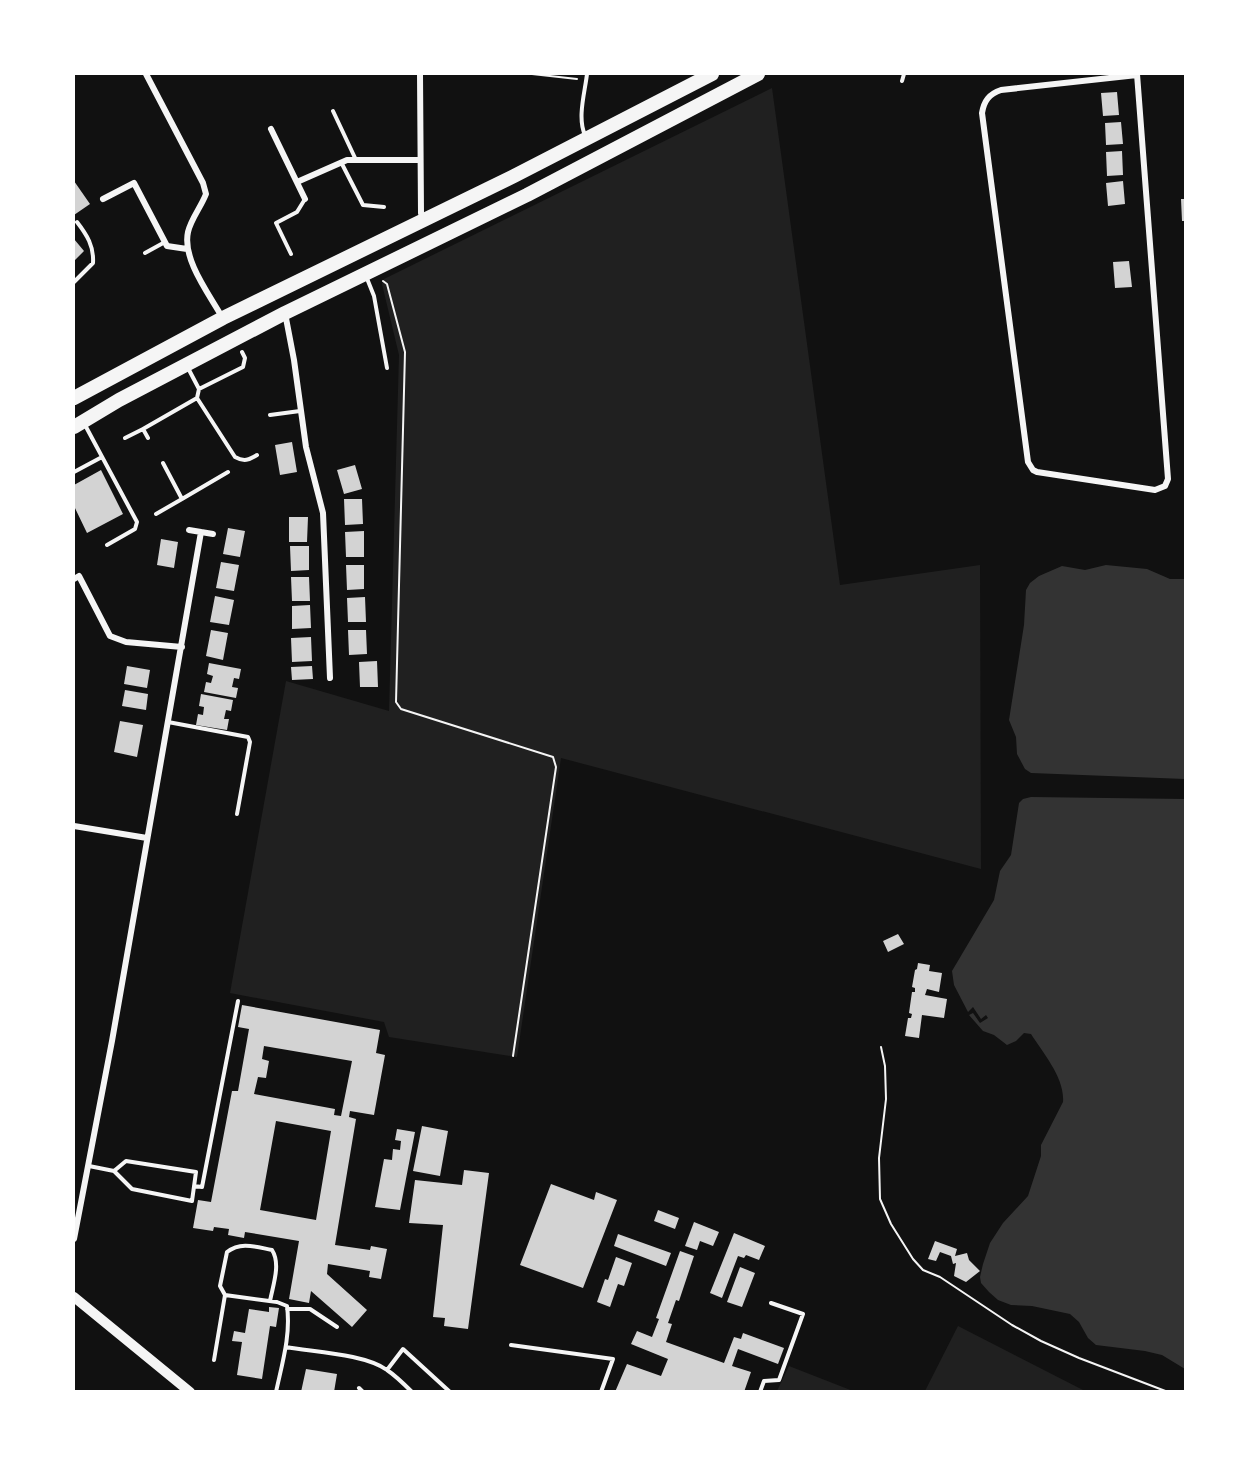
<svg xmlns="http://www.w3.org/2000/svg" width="1259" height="1465" font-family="'IBM Plex Serif',serif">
<rect width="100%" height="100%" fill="#111"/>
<path fill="#202020" d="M772 88 840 585 980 565 981 869 561 758 517 1057 389 1037 384 1022 230 993 286 681 389 711 399 355 382 284 384 279Z
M958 1326 1083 1390 1082 1391H925Z
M789 1366 853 1391H777Z"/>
<path fill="#333" d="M1106 565 1147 569 1170 579H1185V779L1031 773 1025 769 1017 754 1016 737 1009 720 1024 625 1026 590 1030 583 1039 576 1062 566 1085 570Z
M1031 797 1185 799V1369L1162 1355 1145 1351 1096 1345 1088 1338 1079 1322 1070 1314 1032 1306 1011 1305 998 1300 989 1292 981 1283 980 1277 983 1264 990 1243 1003 1223 1028 1196 1041 1156V1145L1063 1102C1065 1078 1043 1053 1031 1034L1024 1033 1016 1041 1007 1045 994 1035 983 1031 969 1015 973 1013 980 1023 988 1018 986 1015 981 1019 973 1007 968 1012 954 985 952 971 994 900 1000 871 1011 855 1019 803 1023 799Z"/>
<path fill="#d3d3d3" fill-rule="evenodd" d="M1117 92 1119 115 1103 116 1101 93Z
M1121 122 1123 144 1106 145 1105 123Z
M1122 151 1123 175 1107 176 1106 152Z
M74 181 90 204 74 215Z
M1123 181 1125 204 1108 206 1106 183Z
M1181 199H1186V221H1182Z
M74 239 84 251 74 261Z
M1129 261 1132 287 1115 288 1113 262Z
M292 442 297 472 280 475 275 445Z
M355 465 362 489 344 494 337 470Z
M101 470 123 514 87 533 74 506V485Z
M344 499H362L363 524 345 525Z
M289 517H308L307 542H289Z
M228 528 245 531 240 557 223 554Z
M364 531V557H346L345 532Z
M161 539 178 542 174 568 157 565Z
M290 546H309V570L291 571Z
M221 562 239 565 234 591 216 588Z
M346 565H364V589L347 590Z
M291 577H309L310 601H292Z
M215 596 234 600 229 625 210 622Z
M365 597 366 622H348L347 598Z
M310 605 311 628 292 629V606Z
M211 630 228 633 223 660 206 656Z
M348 630H366L367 654 349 655Z
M311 637 312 661 292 662 291 638Z
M377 661 378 687H360L359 662Z
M209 663 241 669 239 679 234 678 232 687 238 688 236 698 204 692 206 682 211 683 213 676 207 674Z
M127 666 150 670 147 688 124 684Z
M312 666 313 679 292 680 291 667Z
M125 690 148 694 146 710 122 706Z
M201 694 233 700 231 711 226 710 224 719H229L227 730 196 725 198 714 203 715 204 707 199 706Z
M120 721 143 725 137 757 114 752Z
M898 934 904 944 888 952 883 941Z
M918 963 930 965 929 971 942 973 939 992 927 989 925 995 947 999 944 1018 922 1015 919 1038 905 1036 908 1018H911L912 1014 909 1013 912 992H915V988L912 987 915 970 917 969Z
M242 1005 380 1030 376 1053 385 1055 374 1115 350 1111 349 1117 356 1119 335 1245 370 1250 371 1246 387 1249 381 1279 369 1277 370 1271 328 1264 327 1274 367 1310 352 1327 311 1291 309 1303 289 1299 299 1241 245 1232 244 1238 228 1235 229 1229 214 1227 213 1231 193 1228 198 1200 211 1202 232 1091H238L249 1029 238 1027ZM264 1046 352 1061 341 1116 334 1115 335 1109 254 1094 258 1077 266 1078 269 1061 262 1059ZM276 1121 331 1131 316 1220 260 1210Z
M422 1126 448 1131 440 1176 413 1171Z
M397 1129 415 1132 400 1210 375 1207 384 1159 392 1160 393 1149 400 1150 401 1141 395 1140Z
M464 1170 489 1173 468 1329 444 1326 445 1318 433 1317 443 1225 409 1223 415 1180 462 1185Z
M551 1184 594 1200 596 1192 617 1200 583 1288 520 1265Z
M658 1210 679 1218 675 1229 654 1221Z
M694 1222 719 1232 713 1246 700 1241 697 1250 685 1246Z
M734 1233 765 1246 759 1260 746 1255 744 1258 738 1256 722 1298 710 1293Z
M618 1234 671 1253 666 1266 614 1246Z
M935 1241 957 1249 955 1256 967 1253 969 1260 980 1271 966 1282 954 1276 956 1263 953 1264 951 1256 940 1252 936 1261 928 1259Z
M680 1251 694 1256 679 1301 676 1300 668 1323 672 1324 666 1342 724 1363 734 1337 741 1339 743 1333 784 1348 778 1364 738 1349 732 1366 751 1372 744 1392H615L627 1364 661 1376 668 1359 631 1344 637 1331 652 1337 659 1319 656 1318Z
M616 1257 632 1263 624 1286 618 1284 610 1307 597 1302 605 1279 608 1280Z
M740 1267 755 1273 742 1307 727 1302Z
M269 1307 279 1308 276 1327 270 1326 262 1379 237 1375 242 1342 232 1341 234 1331 245 1333 249 1309 269 1312Z
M306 1369 337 1374 334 1392H301Z"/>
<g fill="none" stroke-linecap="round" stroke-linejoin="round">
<path stroke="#f5f5f5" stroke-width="2" d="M532 74 577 79
M383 281 387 284 405 352 396 702 401 709 553 757 556 767 513 1056
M881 1047 885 1066 886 1099 879 1158 880 1199 891 1224 913 1259 923 1270 940 1277 1012 1325 1041 1341 1079 1358 1168 1392"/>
<path stroke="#f5f5f5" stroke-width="4" d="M902 81 904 74
M333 111 356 160
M585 135C577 118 585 92 587 74
M341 162 363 205 384 207
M145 253 165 242
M291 254 276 223 297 212 305 199
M366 276 374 296 387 368
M74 282 93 263C94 246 87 235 77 222
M199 389 243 367 245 358 242 352
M197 398 235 457C244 462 249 460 257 455
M270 415 300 411
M85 425 137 522 135 529 107 545
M125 438 143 429
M148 438 143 429 197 398 199 389 188 368
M163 463 182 499 228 472
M74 472 102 457
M156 514 182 499
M168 722 248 737 250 742 237 814
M89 1166 114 1171 132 1189 192 1201 196 1172 126 1161 114 1171
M194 1186 202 1187 238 1001
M225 1295 220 1286 227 1252C241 1241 256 1247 272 1250 281 1264 273 1285 270 1301
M287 1309H310L337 1327
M511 1345 613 1359 601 1392
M286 1347C314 1352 365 1354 387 1370 396 1376 404 1384 412 1392
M214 1360 225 1295 277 1302 287 1306C291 1335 282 1364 276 1392
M387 1370 403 1349 450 1392
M359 1388 363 1392
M760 1392 764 1381 779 1380 803 1314 771 1303"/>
<path stroke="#f5f5f5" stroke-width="6" d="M146 74 203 183 206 194C201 207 191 219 188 232 182 259 209 294 222 317
M420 74 421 213 423 219
M1137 74 1168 479 1165 486 1155 490 1037 472 1033 470 1028 462 982 113C984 101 989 94 1001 90L1137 75
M271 129 305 199
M297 182 347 160H419
M103 199 134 183 167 246 187 249
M285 313 294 360 306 447 323 513 330 678
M189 530 213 534
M74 579 79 576 110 636 126 642 182 647
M74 826 147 838
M74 1239 112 1041 201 532"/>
<path stroke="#f5f5f5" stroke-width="10" d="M74 1297 190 1392"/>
<path stroke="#f5f5f5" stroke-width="14" d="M74 398 223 318 514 176 712 74
M74 427 119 400 285 313 527 195 758 74"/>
</g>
<rect width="1259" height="1465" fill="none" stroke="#ffffff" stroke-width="150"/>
</svg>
